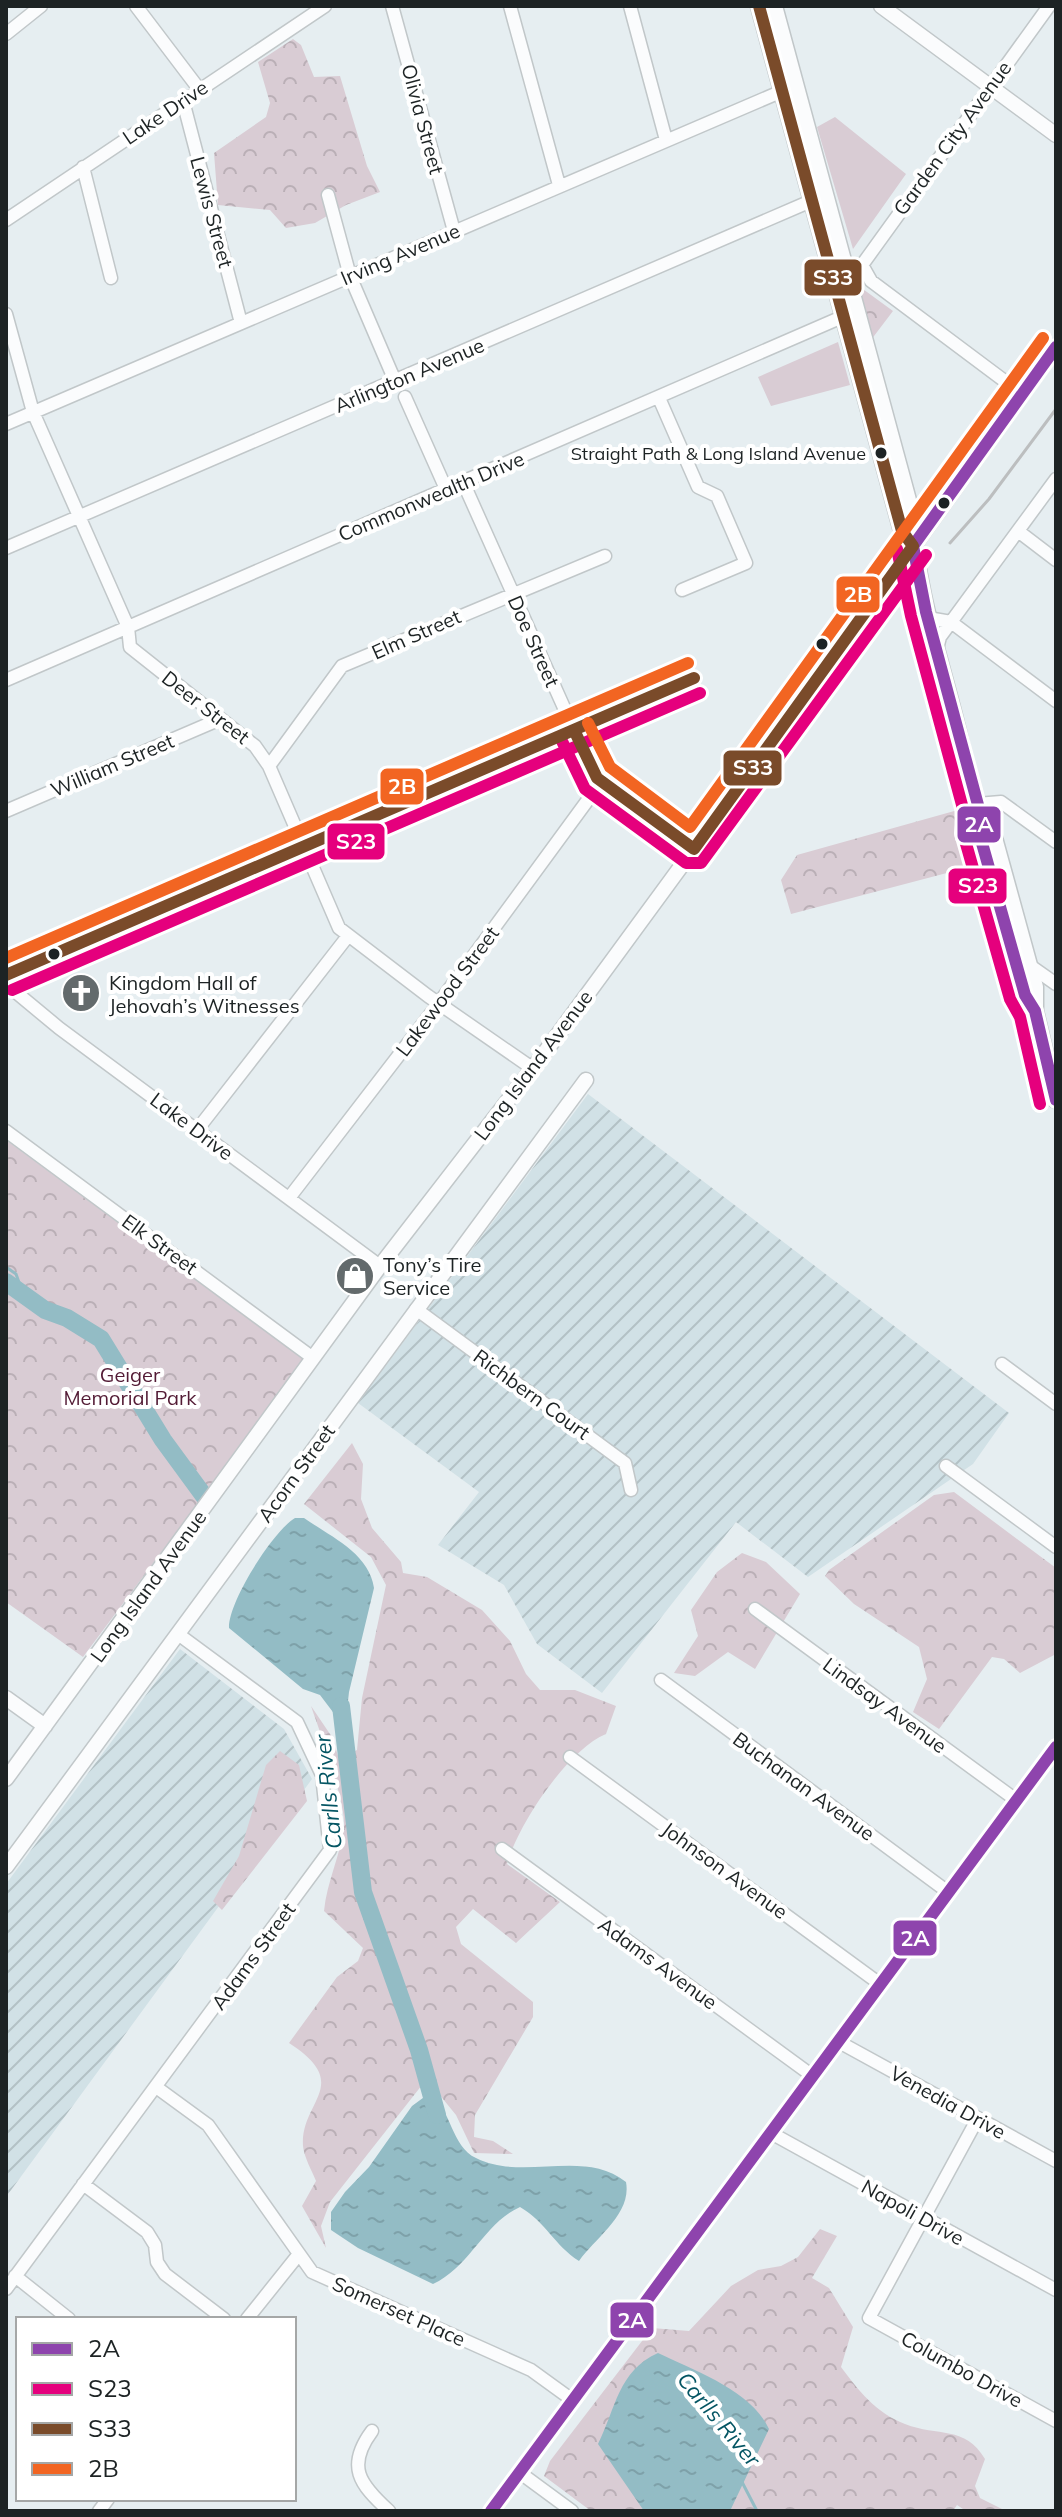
<svg xmlns="http://www.w3.org/2000/svg" width="1062" height="2517" font-family="Mulish,sans-serif">
<defs>
<pattern id="industrial-furrows" width="10" height="10" patternUnits="userSpaceOnUse" patternTransform="scale(2)"><rect width="10" height="10" fill="#d1e1e6"/><path d="M-1 1l2-2M0 10L10 0M9 11l2-2" fill="none" stroke="#b3c1c5"/></pattern>
<pattern id="forest-crowns" width="20" height="18" patternUnits="userSpaceOnUse" patternTransform="scale(2)"><rect width="20" height="18" fill="#d9ccd4"/><path d="M2 6a3 3 0 1 1 6 0M12 15a3 3 0 1 1 6 0" fill="none" stroke="#baafb6"/></pattern>
<pattern id="water-ripples" width="26" height="14" patternUnits="userSpaceOnUse" patternTransform="scale(2)"><rect width="26" height="14" fill="#93bcc5"/><path d="M2 4q2-2 4 0t4 0M15 11q2-2 4 0t4 0" fill="none" stroke="#7ea1a9"/></pattern>
</defs>
<rect width="100%" height="100%" fill="#e6eef1"/>
<path fill="url(#industrial-furrows)" d="M588 1094 1009 1413 973 1464 808 1577 736 1522 602 1693 537 1644 504 1585 438 1545 479 1492 358 1403Z
M180 1649 284 1729 312 1779 6 2197V1884Z"/>
<path fill="#d9ccd4" d="M835 117 906 174 853 249 817 127Z
M838 342 850 385 771 406 758 377Z"/>
<path fill="url(#forest-crowns)" d="M293 39 301 45 314 77 340 76 367 166 380 192 346 205 315 223 286 228 270 210 218 205 214 153 266 117 270 103 258 62Z
M856 284 893 311 871 340Z
M965 808 981 864 791 914 781 880 797 855Z
M6 1140 305 1360 83 1657 6 1602Z
M352 1443 363 1464 361 1499 372 1528 401 1562 403 1573 427 1577 482 1610 510 1641 526 1674 540 1690H575L616 1706 606 1734C567 1750 518 1825 507 1864L560 1902 516 1943 473 1909 456 1927 461 1944 533 2002V2017L475 2115 474 2137 493 2141 513 2154 474 2153 456 2115 434 2088 432 2079 422 2085 330 2202 321 2226 326 2248 302 2206 316 2181C312 2171 304 2157 303 2146 300 2101 354 2085 289 2043L337 1977 358 1961 363 1948 324 1911C327 1881 340 1857 344 1827 346 1803 320 1732 311 1706L332 1737 339 1759 357 1750 362 1698 386 1585 371 1557 304 1504Z
M954 1492 1056 1568V1654L1020 1673 1004 1659 992 1657 939 1729 913 1712 927 1679 919 1647 854 1604 825 1576 829 1570 934 1495Z
M742 1553 766 1562 800 1594 755 1669 728 1652 695 1676 674 1673 698 1636 691 1610 717 1572Z
M280 1751 299 1765 307 1801 222 1910 213 1901 239 1856 266 1765Z
M820 2229 837 2236 812 2278 829 2288 853 2327 841 2367C858 2390 876 2413 905 2424 938 2437 965 2425 985 2459L975 2486 980 2498 1006 2511H966L957 2505 953 2511H591L544 2476 550 2461 652 2328 689 2331 731 2286 758 2270 781 2266 798 2257Z"/>
<path fill="url(#water-ripples)" d="M295 1518H304C331 1537 369 1553 374 1588L349 1692 345 1728 320 1695 303 1689 229 1628C228 1602 273 1531 295 1518Z
M431 2092C450 2109 452 2147 476 2158 524 2182 583 2148 626 2182 632 2214 595 2238 579 2261 554 2245 546 2222 520 2207 484 2223 470 2267 433 2284L358 2248 331 2230V2212L345 2192 369 2167 412 2106Z
M658 2353C695 2371 751 2390 769 2429L730 2511H644L598 2444C616 2408 618 2371 658 2353Z"/>
<g fill="none" stroke-linecap="round" stroke-linejoin="round">
<path stroke="#93bcc5" stroke-width="3" d="M6 1267 16 1274 22 1291
M742 2482 757 2511"/>
<path stroke="#93bcc5" stroke-width="18" d="M6 1282 45 1310 67 1318 101 1339 163 1440 204 1496
M341 1706 363 1892 419 2050 437 2115"/>
<defs>
<path id="minor" d="M136 6 199 89
M392 6 454 231
M510 6 559 185
M630 6 666 140
M6 34 41 6
M183 101 241 323
M83 167 111 278
M328 195 350 276 395 381
M6 220 325 6
M6 314 33 412 128 627 130 647 255 746 269 766 339 928 428 996 532 1068
M1022 394 871 281 862 265 1049 6
M405 397 446 489
M659 398 698 487 717 496 746 563 682 590
M6 424 787 89
M463 482 574 730
M1018 531 1056 560
M6 548 811 201
M928 618 951 622 1056 701
M937 649 940 637 1056 479
M6 680 849 314
M269 766 342 666 605 556
M977 804 1001 802 1056 842
M6 811 218 720
M1029 965 1056 984
M6 984 59 1028 380 1266
M197 1130 348 936
M6 1131 313 1358
M289 1198 439 1003 601 782
M416 1309 625 1463 631 1490
M1002 1364 1056 1404
M946 1466 1056 1547
M755 1609 1016 1800
M661 1680 948 1892
M570 1757 880 1984
M502 1849 814 2077
M839 2042 1056 2161
M156 2087 208 2125 312 2272 531 2370 571 2399
M978 2118 869 2318 1056 2421
M771 2133 1056 2290
M83 2184 147 2232 155 2245 157 2262 165 2274 224 2319
M15 2276 69 2319
M6 2289 330 1850 322 1775 297 1722 178 1634
M247 2319 299 2254
M372 2431C346 2466 359 2484 389 2511
M519 2472 572 2511
M99 2511 108 2499
M491 2511 1056 1747"/>
<path id="tertiary" d="M881 6 1056 135
M574 730 597 778 694 849
M6 975 694 678
M6 1698 45 1726
M6 1779 380 1266 540 1059 830 663 1056 347
M6 1867 586 1080"/>
<path id="secondary" d="M759 6 902 531 913 545
M774 6 912 515C915 587 939 655 956 724 965 756 968 803 991 827L1035 987V1011L1056 1100
M981 816 978 829C992 879 1006 969 1034 1009"/>
</defs>
<use href="#minor" stroke="#c1c7c9" stroke-width="15"/>
<use href="#tertiary" stroke="#c1c7c9" stroke-width="17"/>
<use href="#secondary" stroke="#c1c7c9" stroke-width="19"/>
<use href="#minor" stroke="#fbfcfd" stroke-width="12"/>
<use href="#tertiary" stroke="#fbfcfd" stroke-width="14"/>
<use href="#secondary" stroke="#fbfcfd" stroke-width="16"/>
<path stroke="#bcbebf" stroke-width="3" d="M950 543 989 499 1056 409"/>
<defs>
<path id="bus-1" d="M913 546 926 612 981 816 978 829 1025 995 1035 1011 1056 1100
M913 546 1056 347
M491 2511 1056 1747"/>
<path id="bus-2" d="M897 549 911 616 965 816 963 833 1010 999 1020 1017 1040 1104
M560 737 585 789 686 863H701L926 555
M12 990 700 693"/>
<path id="bus-3" d="M759 6 902 531 913 546
M574 730 597 778 694 849 913 546
M6 975 694 678"/>
<path id="bus-4" d="M588 723 610 767 690 827 1043 338
M6 958 688 663"/>
</defs>
<use href="#bus-1" stroke="#fff" stroke-width="18"/>
<use href="#bus-2" stroke="#fff" stroke-width="18"/>
<use href="#bus-3" stroke="#fff" stroke-width="18"/>
<use href="#bus-4" stroke="#fff" stroke-width="18"/>
<use href="#bus-1" stroke="#8e44ad" stroke-width="12"/>
<use href="#bus-2" stroke="#e5007d" stroke-width="12"/>
<use href="#bus-3" stroke="#7a4b2a" stroke-width="12"/>
<use href="#bus-4" stroke="#f26522" stroke-width="12"/>
</g>
<defs>
<symbol id="church-disc" viewBox="-11 -11 22 22"><circle r="9.5" fill="#636a6c" stroke="#fff"/><path d="M-1.2-6h2.4v3.5h3.3v2.4h-3.3V6h-2.4V-.1h-3.3v-2.4h3.3Z" fill="#fff"/></symbol>
<symbol id="shop-disc" viewBox="-11 -11 22 22"><circle r="9.5" fill="#636a6c" stroke="#fff"/><path d="M-5-2.5h2.3a2.7 3.5 0 0 1 5.4 0H5L5.5 6h-11ZM-1.5-2.5h3a1.5 2.3 0 0 0-3 0Z" fill="#fff"/></symbol>
</defs>
<g fill-rule="evenodd">
<use href="#church-disc" x="59" y="971" width="44" height="44"/>
<use href="#shop-disc" x="333" y="1254" width="44" height="44"/>
</g>
<g fill="#1d2324" stroke="#fff" stroke-width="3">
<circle cx="881" cy="453" r="7"/>
<circle cx="944" cy="503" r="7"/>
<circle cx="822" cy="644" r="7"/>
<circle cx="54" cy="954" r="7"/>
</g>
<g text-anchor="middle" dominant-baseline="central" stroke-width="8" stroke-linejoin="round" paint-order="stroke">
<g font-size="18" fill="#1d2324" stroke="#fff" text-anchor="end">
<text x="866" y="453">Straight Path &amp; Long Island Avenue</text>
</g>
<g font-size="20" fill="#1d2324" stroke="#fff">
<text transform="translate(165 112) rotate(-34)">Lake Drive</text>
<text transform="translate(423 119) rotate(75)">Olivia Street</text>
<text transform="translate(952 138) rotate(-54)">Garden City Avenue</text>
<text transform="translate(212 212) rotate(75)">Lewis Street</text>
<text transform="translate(400 254) rotate(-23)">Irving Avenue</text>
<text transform="translate(409 375) rotate(-23)">Arlington Avenue</text>
<text transform="translate(431 496) rotate(-23)">Commonwealth Drive</text>
<text transform="translate(416 634) rotate(-24)">Elm Street</text>
<text transform="translate(534 641) rotate(66)">Doe Street</text>
<text transform="translate(206 707) rotate(38)">Deer Street</text>
<text transform="translate(112 765) rotate(-23)">William Street</text>
<text transform="translate(447 991) rotate(-53)">Lakewood Street</text>
<text transform="translate(533 1065) rotate(-53)">Long Island Avenue</text>
<text transform="translate(192 1126) rotate(37)">Lake Drive</text>
<text transform="translate(160 1244) rotate(36)">Elk Street</text>
<text transform="translate(532 1394) rotate(36)">Richbern Court</text>
<text transform="translate(296 1473) rotate(-54)">Acorn Street</text>
<text transform="translate(148 1586) rotate(-54)">Long Island Avenue</text>
<text transform="translate(885 1705) rotate(36)">Lindsay Avenue</text>
<text transform="translate(804 1786) rotate(36)">Buchanan Avenue</text>
<text transform="translate(725 1870) rotate(36)">Johnson Avenue</text>
<text transform="translate(253 1956) rotate(-54)">Adams Street</text>
<text transform="translate(658 1963) rotate(36)">Adams Avenue</text>
<text transform="translate(948 2102) rotate(29)">Venedia Drive</text>
<text transform="translate(913 2212) rotate(29)">Napoli Drive</text>
<text transform="translate(399 2311) rotate(24)">Somerset Place</text>
<text transform="translate(962 2369) rotate(29)">Columbo Drive</text>
</g>
<g font-size="20" fill="#1d2324" stroke="#fff" text-anchor="start">
<text x="109" y="982">Kingdom Hall of<tspan x="109" dy="23">Jehovah’s Witnesses</tspan></text>
<text x="383" y="1264">Tony’s Tire<tspan x="383" dy="23">Service</tspan></text>
</g>
<g font-size="20" fill="#531b35" stroke="#fff">
<text x="130" y="1374">Geiger<tspan x="130" dy="23">Memorial Park</tspan></text>
</g>
<g font-size="22" font-style="italic" fill="#045563" stroke="#fff">
<text transform="translate(328 1792) rotate(-96)">Carlls River</text>
<text transform="translate(719 2419) rotate(50)">Carlls River</text>
</g>
</g>
<g stroke="#fff" stroke-width="3">
<rect x="803" y="258" width="60" height="39" rx="8" fill="#7a4b2a"/>
<rect x="835" y="575" width="46" height="39" rx="8" fill="#f26522"/>
<rect x="722" y="749" width="61" height="38" rx="8" fill="#7a4b2a"/>
<rect x="379" y="767" width="46" height="39" rx="8" fill="#f26522"/>
<rect x="956" y="805" width="46" height="39" rx="8" fill="#8e44ad"/>
<rect x="326" y="822" width="60" height="39" rx="8" fill="#e5007d"/>
<rect x="947" y="867" width="61" height="38" rx="8" fill="#e5007d"/>
<rect x="892" y="1919" width="46" height="38" rx="8" fill="#8e44ad"/>
<rect x="609" y="2301" width="46" height="38" rx="8" fill="#8e44ad"/>
</g>
<g font-size="22" text-anchor="middle" font-weight="bold" fill="#fff">
<text x="833" y="285">S33</text>
<text x="858" y="602">2B</text>
<text x="753" y="775">S33</text>
<text x="402" y="794">2B</text>
<text x="979" y="832">2A</text>
<text x="356" y="849">S23</text>
<text x="978" y="893">S23</text>
<text x="915" y="1946">2A</text>
<text x="632" y="2328">2A</text>
</g>
<rect width="1062" height="2517" fill="none" stroke="#1d2324" stroke-width="16"/>
<rect x="16" y="2317" width="280" height="184" fill="#ffffff" stroke="#a5a7a7" stroke-width="2"/>
<rect x="32" y="2343" width="40" height="12" fill="#8e44ad" stroke="#a5a7a7" stroke-width="2"/>
<text x="88" y="2357" font-size="24" fill="#1d2324">2A</text>
<rect x="32" y="2383" width="40" height="12" fill="#e5007d" stroke="#a5a7a7" stroke-width="2"/>
<text x="88" y="2397" font-size="24" fill="#1d2324">S23</text>
<rect x="32" y="2423" width="40" height="12" fill="#7a4b2a" stroke="#a5a7a7" stroke-width="2"/>
<text x="88" y="2437" font-size="24" fill="#1d2324">S33</text>
<rect x="32" y="2463" width="40" height="12" fill="#f26522" stroke="#a5a7a7" stroke-width="2"/>
<text x="88" y="2477" font-size="24" fill="#1d2324">2B</text>
</svg>
